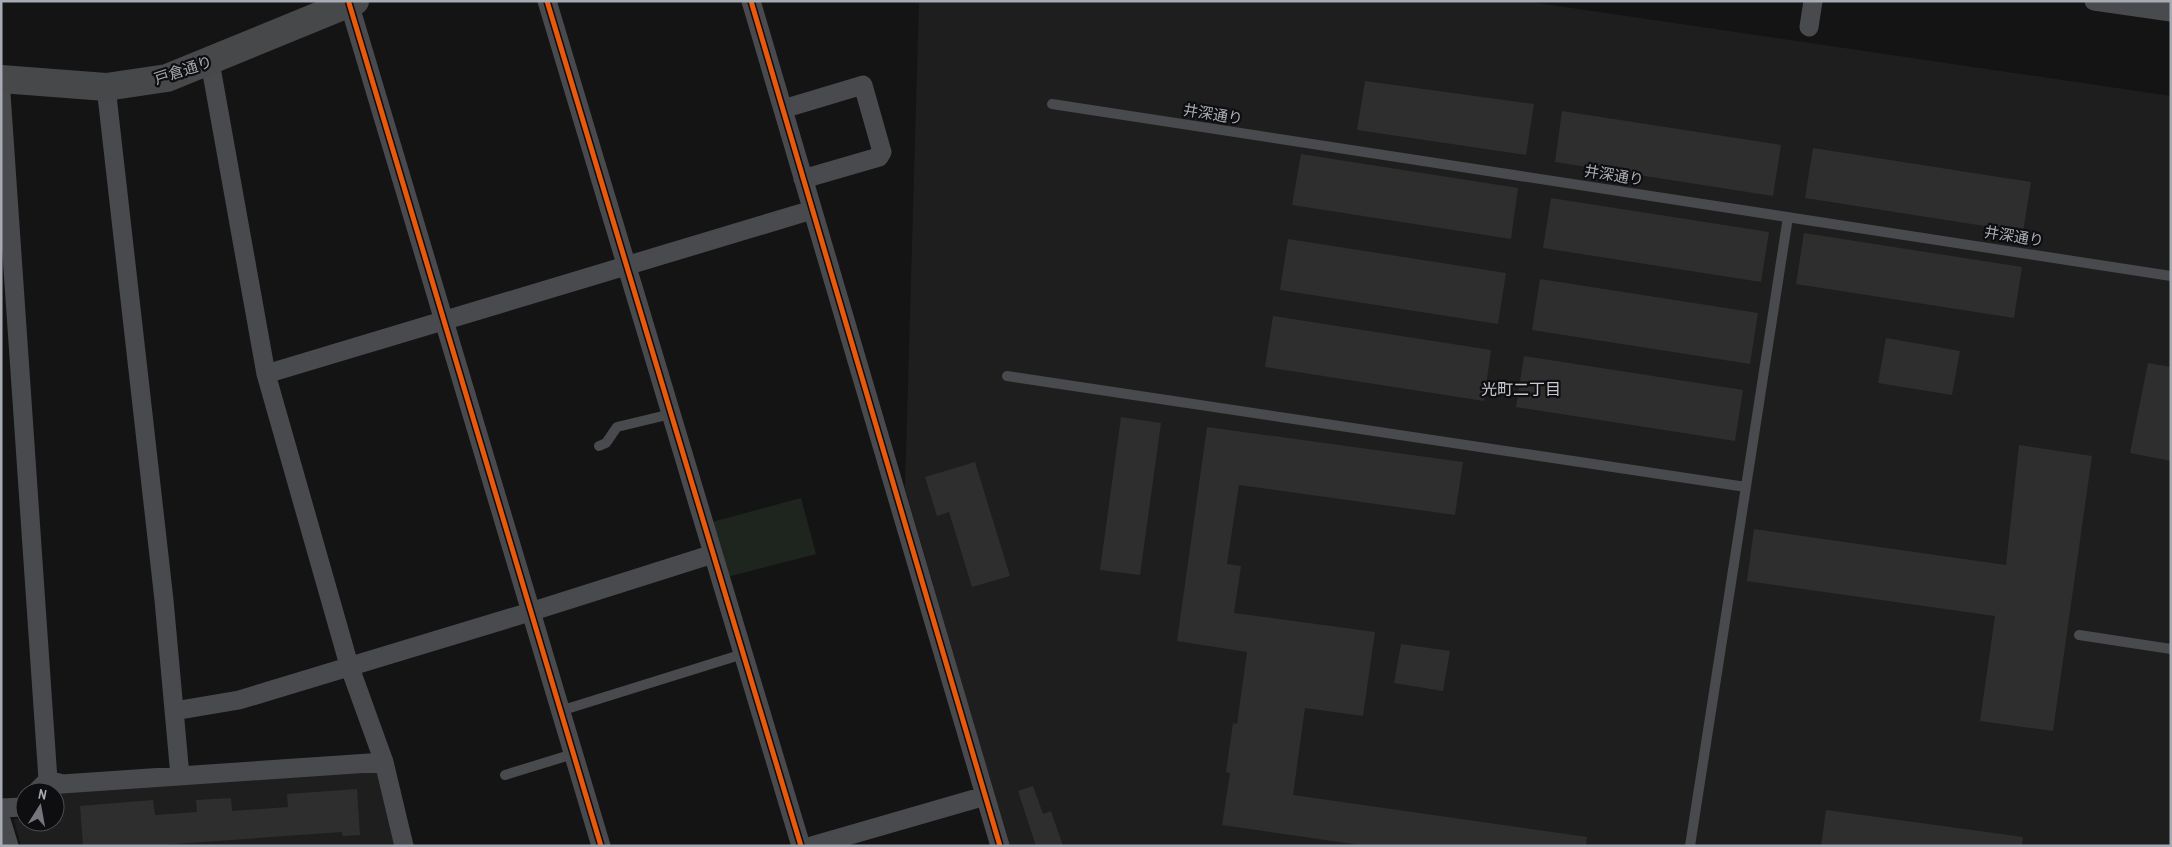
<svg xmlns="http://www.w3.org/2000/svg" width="2172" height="847" font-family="'Archivo Narrow','Noto Sans JP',sans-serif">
<rect width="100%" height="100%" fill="#141414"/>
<path fill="#1e1e1f" d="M919 1H1524L2171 96V846H1009L905 488Z
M378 767 397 846H21L14 820 25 816V822H55V793Z"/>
<path fill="#1e241e" d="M801 498 816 554 727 577 712 522Z"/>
<path fill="#2e2e2f" d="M1365 81 1534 104 1526 155 1357 130Z
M1562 111 1781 145 1773 196 1555 162Z
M1813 148 2031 182 2023 232 1805 198Z
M1301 154 1518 188 1511 239 1292 205Z
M1551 198 1769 232 1761 282 1543 248Z
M1804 233 2022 267 2014 318 1796 284Z
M1288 239 1506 273 1498 324 1280 290Z
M1540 279 1758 313 1750 364 1532 330Z
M1273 316 1491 350 1484 401 1265 367Z
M1886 338 1960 351 1952 395 1878 383Z
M1524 356 1743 390 1735 441 1516 407Z
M2148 363 2171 367V461L2130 453Z
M1121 417 1161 423 1140 575 1100 570Z
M1207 427 1463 462 1455 515 1239 485 1227 564 1241 566 1234 613 1375 632 1363 716 1305 708 1293 795 1587 837 1586 846H1366L1222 825 1230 773 1226 772 1233 723 1237 724 1247 652 1177 641Z
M2019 445 2092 456 2053 731 1980 721 1995 616 1747 581 1754 529 2006 565Z
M975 462 1010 576 972 587 949 512 937 516 925 477Z
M1401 644 1450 651 1443 691 1394 683Z
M1033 786 1043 814 1051 811 1063 846H1036L1018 791Z
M357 789 360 835 342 836V832L146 846H83L80 806 153 800 155 815 197 812 196 800 231 798 232 811 288 807 287 794Z
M1826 810 2023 837 2022 846H1821Z"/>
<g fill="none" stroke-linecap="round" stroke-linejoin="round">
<path stroke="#494a4d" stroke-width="10" d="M1052 104 2171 276
M1007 376 1746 487
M599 446 606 443 617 427 671 414
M2079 635 2171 649
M560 711 743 654
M505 775 573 754
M1690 846 1788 217"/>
<path stroke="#494a4d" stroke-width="19" d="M547 1 801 846
M751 1 1000 846
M2094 1 2171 12
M349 3 601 846
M1809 27 1813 1
M210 62 266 374 349 665 384 762 404 846
M106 87 164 600 180 776
M1 94 48 780
M783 109 863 85 882 152 879 157 803 179
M266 374 812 210
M174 711 239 700 530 612 713 554
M36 792 48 780 62 784 384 762
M1 808 23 807 25 804
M1 820 9 846
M812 846 985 796"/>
<path stroke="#47484a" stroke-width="28" d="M1 79 106 87 167 78 355 1"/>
<defs>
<path id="cycleway" d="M547 1 801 846
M751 1 1000 846
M349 3 601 846"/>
</defs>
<use href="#cycleway" stroke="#0e0e10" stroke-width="8"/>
<use href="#cycleway" stroke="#e8590c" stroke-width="5"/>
</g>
<g text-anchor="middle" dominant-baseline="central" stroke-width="4.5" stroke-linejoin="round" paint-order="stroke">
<g font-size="15" fill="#a7abb3" stroke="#0e0e10">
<text transform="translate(183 70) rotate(-18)">戸倉通り</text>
<text transform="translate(1213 114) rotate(9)">井深通り</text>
<text transform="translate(1614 175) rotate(9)">井深通り</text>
<text transform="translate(2014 236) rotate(9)">井深通り</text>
</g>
<g font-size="16" fill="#c7cad0" stroke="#0e0e10">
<text x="1521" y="389">光町二丁目</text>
</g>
</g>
<rect width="2172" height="847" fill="none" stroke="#a7abb3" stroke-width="5"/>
<g transform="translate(40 807) rotate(11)"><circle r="24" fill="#0e0e10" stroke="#4b4d51"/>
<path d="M0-4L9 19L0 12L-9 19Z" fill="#74767b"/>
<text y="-8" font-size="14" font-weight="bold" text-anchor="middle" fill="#a7abb3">N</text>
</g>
</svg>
